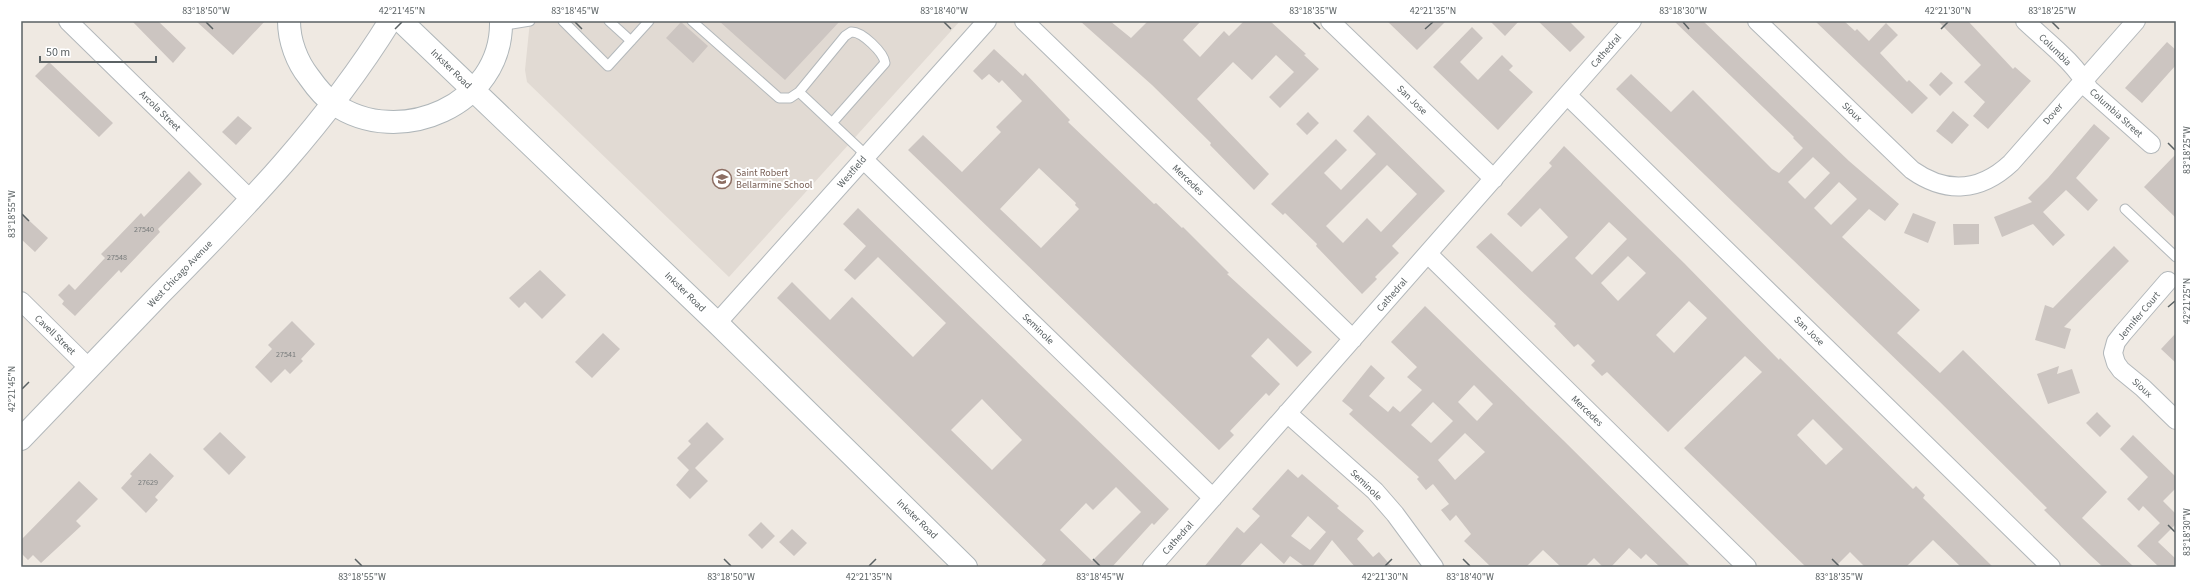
<svg xmlns="http://www.w3.org/2000/svg" width="2197" height="588" font-family="'Source Sans 3',sans-serif">
<rect width="100%" height="100%" fill="#efe9e2"/>
<path fill="#e1dad3" d="M530 21H960L729 277 527 82 525 70Z"/>
<path fill="#ccc5c1" fill-rule="evenodd" d="M132 21H158L186 48 173 63Z
M196 21H265L233 55Z
M719 21H840L785 80Z
M1080 21H1110L1131 38 1148 21H1201L1183 40 1200 57 1224 31 1229 36 1244 21H1270L1306 54 1304 55 1319 69 1280 108 1269 97 1294 72 1276 55 1252 80 1233 62 1197 99 1269 174 1254 190 1210 145 1211 143 1152 85Z
M1387 21H1446L1417 50Z
M1490 21H1519L1505 36Z
M1538 21H1569L1585 37 1570 52Z
M1674 21H1703L1849 161 1899 204 1885 221 1869 209 1842 237 1920 310 1897 333 1940 373 1963 350 2107 492 2082 518 2134 567H2103L2091 556 2044 510 2047 508 1939 401 1616 89 1631 74 1671 112 1693 90 1772 169 1779 173 1803 148 1793 138 1794 137ZM1813 157 1830 173 1805 199 1788 182ZM1839 182 1857 199 1831 225 1814 208Z
M1815 21H1844L1855 31 1857 29 1869 41 1886 23 1898 35 1880 53 1907 82 1909 80 1928 98 1912 114Z
M1938 21H1968L2013 69 2015 67 2031 81 1988 129 1973 116 1985 102 1964 82 1981 65Z
M681 22 708 46 693 63 666 38Z
M1472 27 1483 38 1460 62 1478 80 1502 55 1513 66 1509 70 1533 92 1498 130 1433 67Z
M2167 42 2176 50V65L2142 103 2125 88Z
M994 49 1023 76 1025 73 1070 120 1068 122 1154 204 1156 203 1182 228 1183 227 1229 273 1227 274 1312 352 1297 367 1268 338 1251 356 1280 384 1269 396 1266 393 1230 431 1234 435 1219 450 908 150 923 135 962 172 1001 132 996 127 1022 101 1002 80 999 83 989 74 982 80 973 71ZM1039 168 1076 203 1075 205 1079 209 1041 248 1000 209Z
M49 62 113 123 99 137 35 76Z
M1941 72 1953 83 1940 96 1929 85Z
M1953 111 1969 125 1952 144 1936 131Z
M1308 112 1319 123 1307 135 1296 124Z
M1368 115 1445 191 1392 246 1399 253 1375 277 1377 279 1362 294 1316 246 1317 244 1285 213 1283 215 1271 204 1336 139 1347 150 1324 173 1341 190 1376 154 1353 131ZM1387 165 1417 194 1381 232 1367 218 1343 243 1326 226Z
M238 116 252 128 236 145 222 132Z
M2094 124 2110 138 2076 178 2098 200 2088 211 2066 190 2043 212 2065 235 2053 246 2033 224 2002 237 1994 217 2032 202 2028 198 2048 178Z
M1564 146 1684 263 1779 360 1780 358 1913 489 1916 486 1925 495 1923 498 1993 567H1961L1933 540 1906 567H1865L1850 552 1835 567H1806L1684 448 1762 372 1745 356 1668 432 1607 372 1602 376 1591 365 1595 361 1578 344 1574 347 1554 326 1556 324 1476 247 1491 233 1532 272 1568 237 1540 208 1521 227 1507 214 1552 166 1549 163ZM1609 222 1627 239 1592 275 1575 258ZM1628 256 1646 273 1618 301 1601 283ZM1689 301 1707 318 1674 353 1656 335ZM1813 419 1843 449 1826 465 1797 435Z
M2176 154V218L2144 187Z
M189 171 202 184 158 229 160 232 121 273 119 270 75 316 62 304 64 301 58 295 69 284 75 290 105 258 101 254 114 241 141 213 144 217Z
M858 208 1169 509 1154 525 1152 523 1112 567H1040L1046 560 777 298 792 282 830 320 852 297 913 357 946 323 878 257 855 280 844 270 866 246 843 224ZM982 399 1022 440 992 470 951 430ZM1116 487 1141 512 1092 561 1060 530 1086 503 1093 510Z
M21 213 48 238 35 252 21 239Z
M1913 213 1936 222 1928 243 1904 233Z
M1953 224H1979V244L1954 245Z
M2114 246 2129 261 2064 327 2071 329 2065 349 2035 340 2045 305 2053 308Z
M540 270 566 295 542 319 525 302 519 308 509 298Z
M1425 306 1563 440 1691 567H1660L1648 556 1646 554 1641 559 1629 548 1611 567H1603L1594 558 1585 567H1561L1543 550 1526 567H1491L1464 541 1471 534 1456 515 1450 521 1441 510 1449 504 1433 484 1426 490 1417 479 1419 477 1349 414 1353 410 1342 401 1371 365 1385 378 1369 396 1388 412 1393 406 1400 412 1422 390 1407 377 1417 367 1391 342ZM1474 385 1493 404 1477 421 1458 402ZM1433 402 1453 421 1431 443 1411 425ZM1465 433 1485 452 1455 480 1438 460Z
M292 321 315 344 301 359 303 361 290 374 285 369 271 383 255 367 272 349 268 345Z
M603 333 620 349 592 378 575 362Z
M2176 333V363L2161 349Z
M2059 366 2057 374 2072 369 2080 393 2048 404 2037 374Z
M2097 412 2111 426 2100 437 2086 423Z
M707 422 724 439 695 468 708 481 690 499 676 485 689 470 677 458 691 444 688 441Z
M220 432 246 457 229 475 203 449Z
M2133 435 2176 477V488L2163 501 2176 514V524L2158 542 2176 559V567H2159L2137 546 2160 523 2143 506 2139 511 2127 499 2148 477 2120 449Z
M150 453 174 476 155 497 158 500 146 513 121 488 132 476 130 474Z
M1288 469 1298 478 1302 474 1339 506 1337 508 1364 531 1357 539 1373 557 1379 552 1392 567H1355L1332 540 1312 567H1305L1290 556 1284 564 1261 543 1239 567H1204L1237 527 1244 533 1260 516 1252 509ZM1308 516 1326 532 1310 550 1291 536Z
M79 481 98 499 76 521 81 526 41 563 33 555 28 560 21 553V540Z
M761 522 775 536 762 549 748 535Z
M792 529 807 543 794 556 779 542Z"/>
<g fill="none" stroke-linecap="round" stroke-linejoin="round">
<defs>
<path id="service" d="M563 21 608 66 649 21
M609 21 631 41
M692 21 779 98H790L799 92 866 155
M501 26 530 21
M799 92 845 36 851 32C862 31 884 53 885 63L832 123
M2125 209 2176 257"/>
<path id="minor" d="M68 21 252 201
M1024 21 1353 339
M1330 21 1494 179
M1757 21 1912 170C1946 194 1980 192 2011 163L2136 21
M2025 21C2047 42 2075 62 2089 89L2151 144
M1567 95 2051 567
M863 159 1213 498
M1428 254 1747 567
M2168 281 2123 333 2116 342 2113 353 2116 363 2121 370 2143 388 2176 420
M21 301 89 368
M717 323 987 21
M1287 413 1375 491 1395 514 1434 567
M1152 567 1632 21"/>
<path id="tertiary" d="M21 439C68 390 114 342 161 293 245 208 327 123 390 21"/>
<path id="secondary" d="M289 21C289 41 297 62 309 77 316 87 324 97 334 104 399 149 503 105 501 21
M401 21 717 323 966 567"/>
</defs>
<use href="#service" stroke="#b3b8bb" stroke-width="11"/>
<use href="#minor" stroke="#b3b8bb" stroke-width="20"/>
<use href="#tertiary" stroke="#b3b8bb" stroke-width="24"/>
<use href="#secondary" stroke="#afb6b9" stroke-width="24"/>
<use href="#service" stroke="#fff" stroke-width="9"/>
<use href="#minor" stroke="#fff" stroke-width="18"/>
<use href="#tertiary" stroke="#fff" stroke-width="22"/>
<use href="#secondary" stroke="#fff" stroke-width="22"/>
</g>
<path fill="none" stroke="#5b6264" stroke-width="1.5" d="M206 22 213 29M575 22 582 29M944 22 951 29M1313 22 1320 29M1683 22 1689 29M2052 22 2059 29M395 29 402 22M1425 29 1433 22M1941 29 1948 22M2168 143 2175 150M22 214 29 221M2168 307 2175 301M22 389 29 382M2168 525 2175 532M355 559 362 566M724 559 731 566M1093 559 1100 566M1463 559 1470 566M1832 559 1839 566M869 566 876 559M1385 566 1392 559"/>
<defs>
<symbol id="school-ring" viewBox="-11 -11 22 22"><circle r="9.5" fill="#fff" stroke="#8d6e63" stroke-width="1.5"/><path d="M0-5L7-2L0 1L-7-2ZM-4 1L0 2.5L4 1V4Q0 6-4 4Z" fill="#8d6e63"/></symbol>
</defs>
<g fill-rule="evenodd">
<use href="#school-ring" x="711" y="168" width="22" height="22"/>
</g>
<g text-anchor="middle" dominant-baseline="central" stroke-width="4" stroke-linejoin="round" paint-order="stroke">
<g font-size="8" fill="#777b7b">
<text x="144" y="229">27540</text>
<text x="117" y="257">27548</text>
<text x="286" y="354">27541</text>
<text x="148" y="482">27629</text>
</g>
<g font-size="10" fill="#5b6264" stroke="#fff">
<text transform="translate(2055 50) rotate(44)">Columbia</text>
<text transform="translate(1606 51) rotate(-49)">Cathedral</text>
<text transform="translate(451 69) rotate(44)">Inkster Road</text>
<text transform="translate(1412 100) rotate(44)">San Jose</text>
<text transform="translate(160 111) rotate(44)">Arcola Street</text>
<text transform="translate(1852 112) rotate(44)">Sioux</text>
<text transform="translate(2116 113) rotate(42)">Columbia Street</text>
<text transform="translate(2053 114) rotate(-49)">Dover</text>
<text transform="translate(852 172) rotate(-49)">Westfield</text>
<text transform="translate(1188 180) rotate(44)">Mercedes</text>
<text transform="translate(180 274) rotate(-46)">West Chicago Avenue</text>
<text transform="translate(685 292) rotate(44)">Inkster Road</text>
<text transform="translate(1392 295) rotate(-49)">Cathedral</text>
<text transform="translate(2139 316) rotate(-50)">Jennifer Court</text>
<text transform="translate(1038 329) rotate(44)">Seminole</text>
<text transform="translate(1809 331) rotate(44)">San Jose</text>
<text transform="translate(55 335) rotate(44)">Cavell Street</text>
<text transform="translate(2142 388) rotate(42)">Sioux</text>
<text transform="translate(1587 411) rotate(44)">Mercedes</text>
<text transform="translate(1366 485) rotate(44)">Seminole</text>
<text transform="translate(917 519) rotate(44)">Inkster Road</text>
<text transform="translate(1178 538) rotate(-48)">Cathedral</text>
</g>
<g font-size="10" fill="#785e54" stroke="#fff" text-anchor="start">
<text x="736" y="173">Saint Robert<tspan x="736" dy="12">Bellarmine School</tspan></text>
</g>
</g>
<rect width="2197" height="588" fill="none" stroke="#ffffff" stroke-width="44"/>
<path d="M40 56v6h116v-6" fill="none" stroke="#5b6264" stroke-width="2"/>
<text x="46" y="56" font-size="12" fill="#5b6264" stroke="#ffffff" stroke-width="3" paint-order="stroke">50 m</text>
<rect x="22" y="22" width="2153" height="544" fill="none" stroke="#5b6264" stroke-width="1.5"/>
<g font-size="10" text-anchor="middle" fill="#5b6264">
<text x="206" y="14">83°18'50"W</text>
<text x="402" y="14">42°21'45"N</text>
<text x="575" y="14">83°18'45"W</text>
<text x="944" y="14">83°18'40"W</text>
<text x="1313" y="14">83°18'35"W</text>
<text x="1433" y="14">42°21'35"N</text>
<text x="1683" y="14">83°18'30"W</text>
<text x="1948" y="14">42°21'30"N</text>
<text x="2052" y="14">83°18'25"W</text>
<text transform="translate(2186 150) rotate(-90)" y="4">83°18'25"W</text>
<text transform="translate(11 214) rotate(-90)" y="4">83°18'55"W</text>
<text transform="translate(2186 301) rotate(-90)" y="4">42°21'25"N</text>
<text transform="translate(11 389) rotate(-90)" y="4">42°21'45"N</text>
<text transform="translate(2186 532) rotate(-90)" y="4">83°18'30"W</text>
<text x="362" y="580">83°18'55"W</text>
<text x="731" y="580">83°18'50"W</text>
<text x="869" y="580">42°21'35"N</text>
<text x="1100" y="580">83°18'45"W</text>
<text x="1385" y="580">42°21'30"N</text>
<text x="1470" y="580">83°18'40"W</text>
<text x="1839" y="580">83°18'35"W</text>
</g>
</svg>
